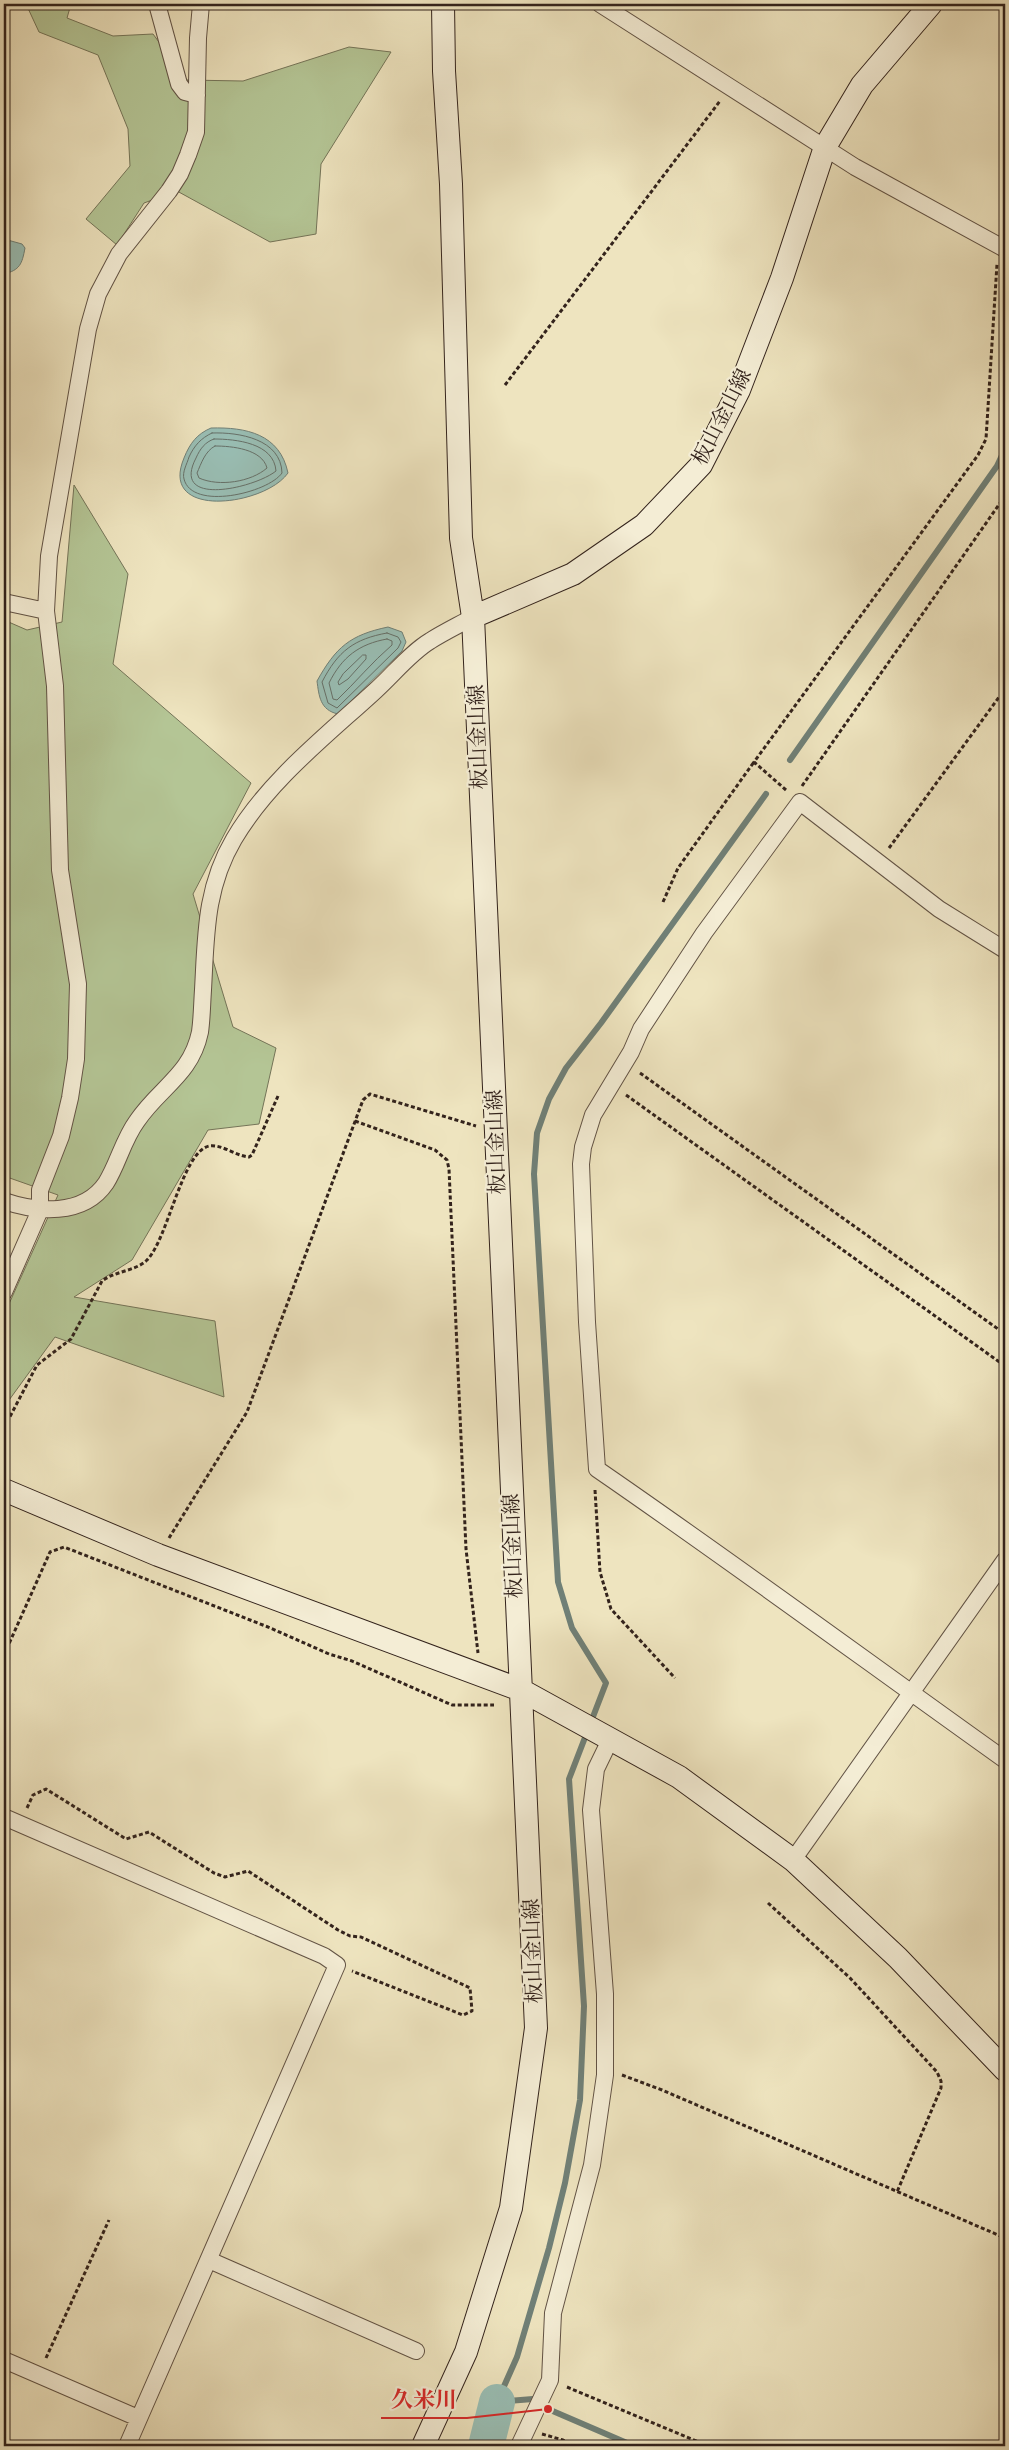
<svg xmlns="http://www.w3.org/2000/svg" width="1009" height="2450" font-family="'IM FELL Double Pica','Noto Serif JP',serif">
<rect width="100%" height="100%" fill="#eee4bf"/>
<filter id="stains"><feTurbulence type="fractalNoise" baseFrequency=".004" numOctaves="4"/><feColorMatrix values="0 0 0 0 .2 0 0 0 0 .09 0 0 0 0 .02 0 0 0 .5 -.17"/></filter>
<radialGradient id="worn" r=".72"><stop offset=".6" stop-color="#630" stop-opacity="0"/><stop offset="1" stop-color="#630" stop-opacity=".3"/></radialGradient>
<path fill="#b4c595" stroke="#747458" d="M26 4H71L67 18 113 36 153 34 187 80 243 81 349 47 391 52 321 164 316 234 270 242 177 191 144 203 117 245 86 219 130 166 128 129 98 55 39 32Z
M74 485 128 574 113 664 251 783 193 894 233 1027 276 1048 259 1124 208 1130 132 1260 74 1297 215 1321 224 1397 55 1337 4 1407V1315L58 1195 4 1176V620L27 630 62 622Z"/>
<path fill="#99beb4" stroke="#708077" d="M4 239 22 244 25 248C22 264 20 270 4 274Z
M211 428C246 427 280 434 288 473 265 506 158 520 184 458 190 443 197 434 211 428Z
M388 627 402 632 406 642 402 651 338 714C320 710 319 696 317 681 336 647 350 635 388 627Z"/>
<g fill="none" stroke-linecap="round" stroke-linejoin="round">
<path stroke="#667068" stroke-width="1" d="M212 433C239 432 281 439 282 473 268 493 192 511 184 479 182 472 187 464 189 457 194 446 201 438 212 433Z
M214 439C236 439 274 443 276 471 255 488 170 508 196 458 200 449 205 442 214 439Z
M215 446C232 446 262 449 267 468 251 482 219 487 199 478L197 473C201 464 205 451 215 446Z
M387 633 398 637 401 642 398 648 337 708 328 703 322 682C338 651 354 639 387 633Z
M387 639 392 641V645C372 662 356 682 337 700L333 699 329 683C342 657 359 644 387 639Z
M363 655H366V659L348 679 339 685 338 682 343 674Z"/>
<path stroke="#708077" stroke-width="6" d="M790 760 997 466 1005 449
M634 2446 548 2409 533 2399 497 2402 517 2357 549 2248 565 2183 580 2100 584 2006 569 1779 606 1683 572 1628 558 1582 534 1174 537 1133 549 1099 566 1068 601 1023 766 794"/>
<path stroke="#99beb4" stroke-width="36" d="M486 2446 497 2402"/>
<defs>
<path id="street" d="M157 4 179 84 185 92 197 95
M600 4 855 167 1005 249
M4 602 46 611
M1005 950 939 909 800 802 704 933 641 1029 631 1052 593 1115 583 1147 581 1164 587 1322 597 1469C735 1564 869 1663 1005 1760
M4 1201C36 1212 83 1217 106 1183 118 1164 123 1140 137 1121 160 1087 191 1075 200 1032 202 1018 202 1004 203 990 206 936 205 888 234 839 268 781 326 736 375 691 393 675 410 653 430 641 444 632 459 625 473 617
M4 1292 40 1210V1190L61 1136 70 1098 76 1059 78 984 60 870 55 686 46 611 49 556 88 329 98 294 119 254 169 191 180 174 188 155 196 132 198 38 201 4
M4 1817 324 1956 337 1965 127 2446
M793 1860 1005 1560
M209 2260 416 2351
M4 2360 138 2418
M519 2446 550 2380 553 2313 592 2165 605 2075V1994L591 1810 596 1769 611 1738"/>
<path id="secondary" d="M473 617 573 574 644 525 701 465 739 390 782 278 825 147 862 85 931 4
M4 1490 158 1555 521 1690 679 1777 793 1860 898 1958 1005 2070
M423 2446 466 2352 511 2208 536 2028 473 617 461 538 451 184 444 71 443 4"/>
</defs>
<use href="#street" stroke="#625345" stroke-width="18"/>
<use href="#secondary" stroke="#33231c" stroke-width="24"/>
<path stroke="#33231c" stroke-width="3" stroke-dasharray="4 2.5" stroke-linecap="butt" d="M505 385 720 101
M802 786 1005 496
M786 790 754 762 978 455 986 439 997 264
M889 848 1005 689
M663 902 678 868 754 762
M640 1073 1005 1334
M626 1095 1005 1366
M355 1121 435 1150 447 1160 449 1169 466 1549 478 1653
M4 1428 37 1365 71 1339 102 1281C115 1271 136 1271 147 1260 168 1239 182 1152 209 1146 222 1144 236 1156 249 1157L252 1155 278 1096
M595 1490 600 1572 611 1609 675 1678
M169 1538 247 1412 363 1100 370 1094 476 1126
M4 1655 50 1552 64 1547 268 1627 329 1654 352 1661 452 1705H494
M27 1808 33 1795 46 1789 126 1839 149 1832 214 1873 225 1877 248 1871 338 1930 350 1936 361 1937 470 1988 472 2011 463 2015 352 1971
M768 1903 850 1978 937 2072 941 2081V2088L897 2192
M622 2075 662 2090 1005 2238
M46 2358 109 2220
M567 2387 708 2446
M542 2434 563 2440 575 2446"/>
<use href="#street" stroke="#f4edd5" stroke-width="16"/>
<use href="#secondary" stroke="#f4edd5" stroke-width="22"/>
</g>
<g text-anchor="middle" dominant-baseline="central" stroke-width="4.5" stroke-linejoin="round" paint-order="stroke">
<g font-size="21" fill="#33231c" stroke="#f4edd5">
<text transform="translate(722 417) rotate(-63)">板山金山線</text>
<text transform="translate(478 737) rotate(-92)">板山金山線</text>
<text transform="translate(496 1142) rotate(-92)">板山金山線</text>
<text transform="translate(513 1546) rotate(-92)">板山金山線</text>
<text transform="translate(533 1951) rotate(-92)">板山金山線</text>
</g>
</g>
<path fill="none" stroke="#d62828" stroke-width="2" d="M548 2409L467 2418H381"/>
<circle fill="#d62828" stroke="#f4edd5" stroke-width="2" cx="548" cy="2409" r="5"/>
<g font-size="22" text-anchor="middle" font-weight="bold" fill="#d62828" stroke="#f4edd5" stroke-width="4.5" stroke-linejoin="round" paint-order="stroke">
<text x="424" y="2407">久米川</text>
</g>
<rect width="1009" height="2450" fill="none" stroke="#eee4bf" stroke-width="20"/>
<rect x="5" y="5" width="999" height="2440" fill="none" stroke="#33231c" stroke-width="2.5"/>
<rect x="10" y="10" width="989" height="2430" fill="none" stroke="#33231c"/>
<rect width="100%" height="100%" filter="url(#stains)"/>
<rect width="100%" height="100%" fill="url(#worn)"/>
</svg>
